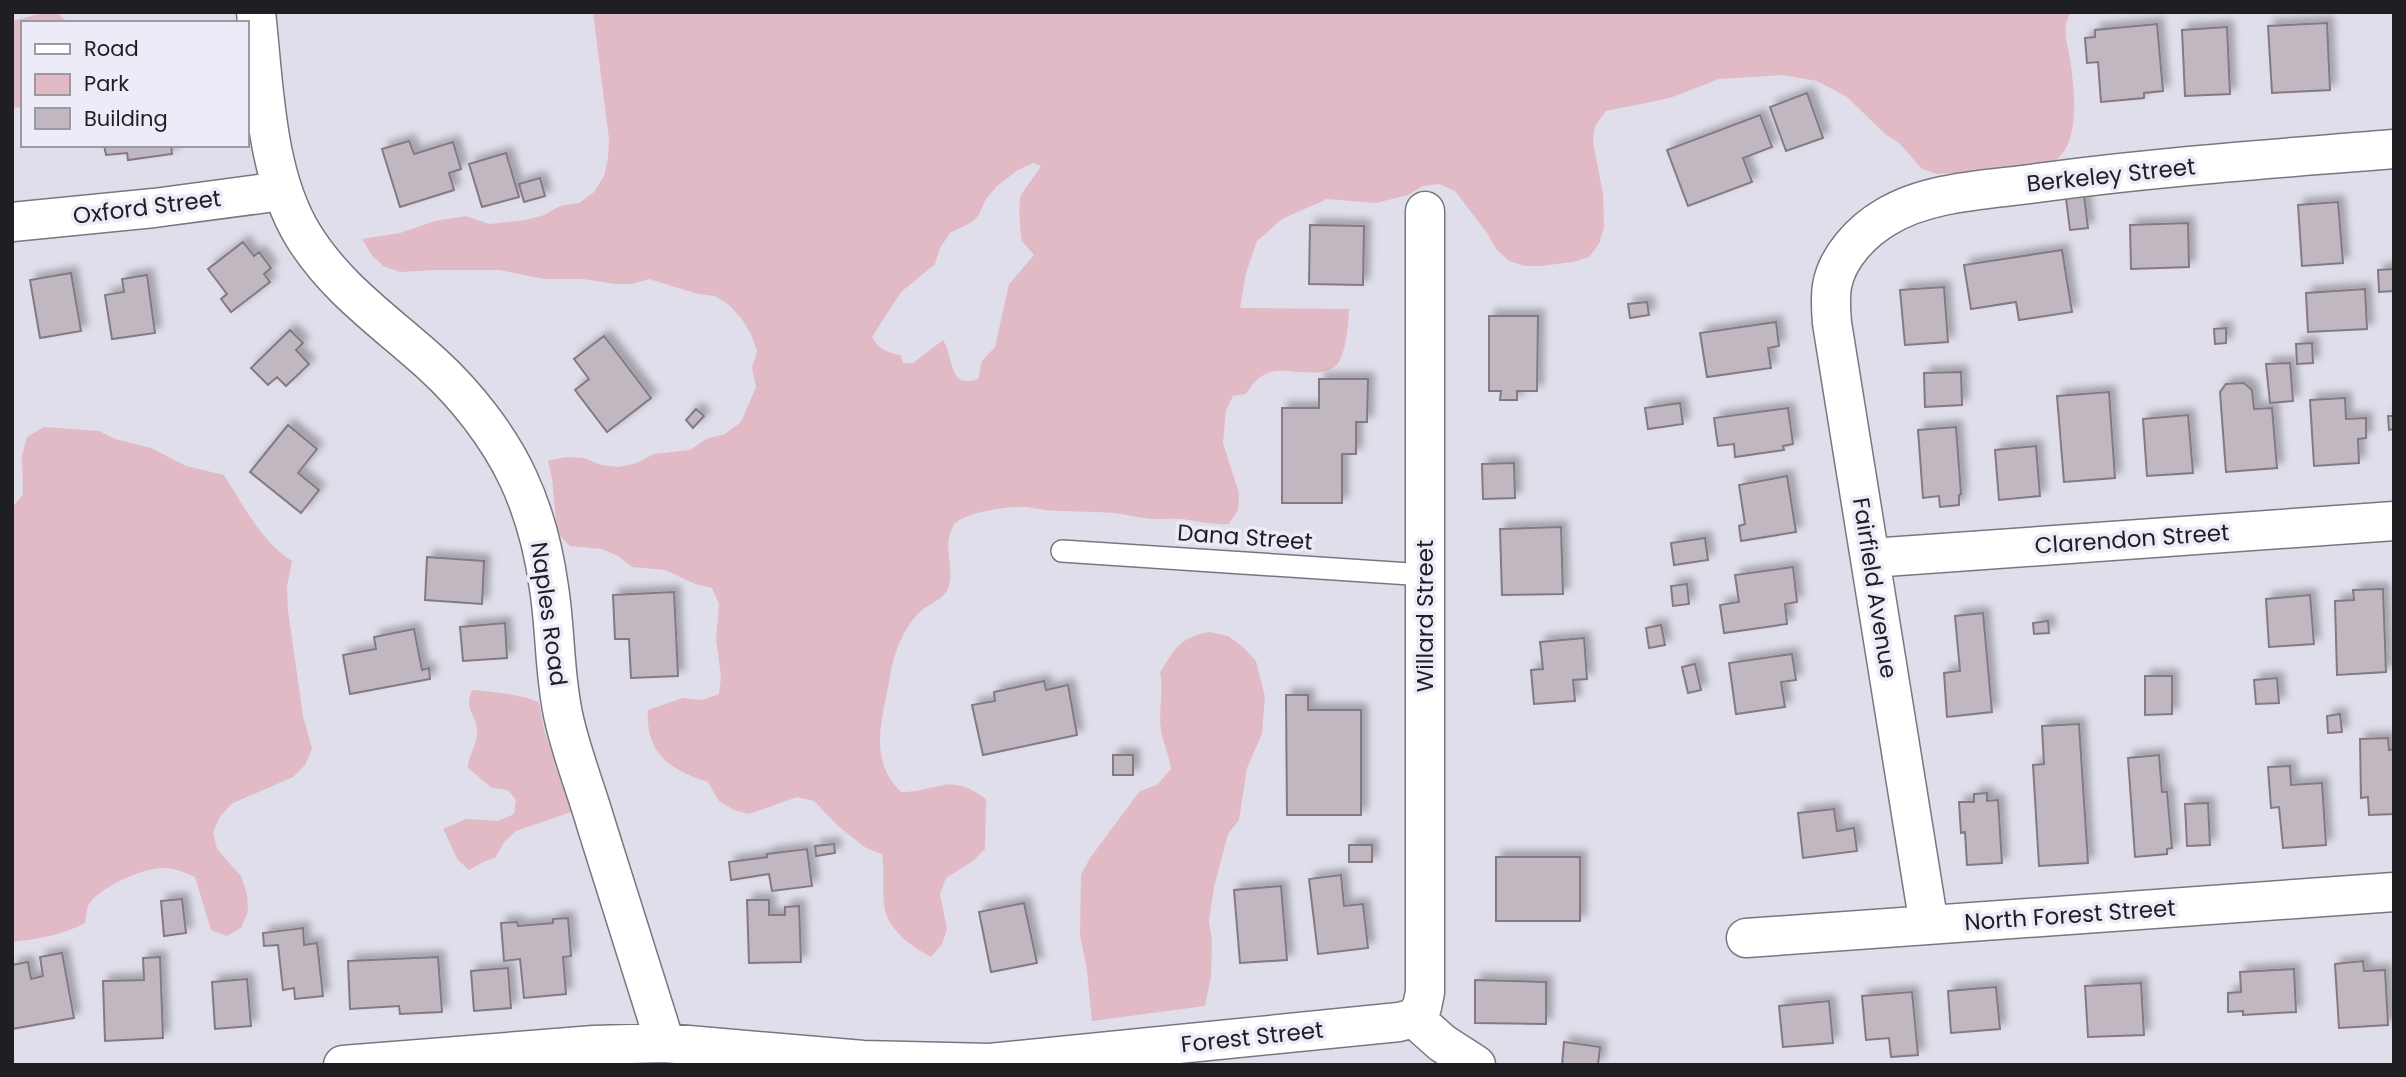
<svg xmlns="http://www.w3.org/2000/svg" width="2406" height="1077" font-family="Poppins,sans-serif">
<defs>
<filter id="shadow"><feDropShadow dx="6" dy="-6" stdDeviation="3.5" flood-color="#0004"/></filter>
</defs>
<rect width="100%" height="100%" fill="#e0deea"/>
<path fill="#e2bac5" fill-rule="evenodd" d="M593 12H2071C2061 27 2067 42 2070 59 2074 88 2083 147 2050 164 2035 172 1959 172 1937 174L1922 169 1899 143 1885 134 1847 97 1817 81 1783 75 1719 79 1670 98 1606 111 1595 126 1593 142 1603 194 1604 227 1599 244 1589 257 1573 262 1541 266H1525L1509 261 1496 249 1487 233 1455 191 1439 184 1423 186 1408 195 1376 203 1327 199 1282 219 1257 241 1246 273 1240 308 1349 309C1348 324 1347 343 1341 358 1330 384 1289 366 1270 372 1259 376 1252 384 1246 394L1233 396 1226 410 1223 443 1239 493 1238 510 1229 524C1212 525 1198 521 1182 519 1170 518 1157 520 1145 518 1134 517 1124 514 1114 513 1091 511 1068 512 1045 510 1036 509 1027 506 1019 507 1004 507 962 513 954 525 940 546 958 574 946 592 940 601 929 604 921 611 904 626 893 655 890 677 883 717 867 759 901 792 939 792 948 771 986 799L985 849 973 861 946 878 940 894 947 929 942 944 931 957C911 946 886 929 884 904 882 887 885 871 882 854L866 848 838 826 814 801 797 797 749 814 734 810 719 801 708 782C670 770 645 753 648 710L683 698 702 700 719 694 721 676 716 640 719 604 712 588 695 584 665 570 632 567 618 556 602 549 570 546 557 533 552 478 548 461 566 457 584 458 601 465 619 467 637 463 654 454 690 450 706 439 725 434 741 422 756 387 752 368 757 351 751 334 741 318 729 305 715 296 698 294 649 279 632 284H615L583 279H544L499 270H434L400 272 383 266 371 254 362 239 400 233 435 221 466 216 489 224 526 220 544 215 560 206 579 203 594 192 604 176 608 158 609 139ZM1033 163 1041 166C1035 176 1027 185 1021 195 1018 202 1020 232 1022 241L1034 255 1009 284 995 347 982 361 978 379C948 390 954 357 943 340L913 363H903L901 355C888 353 878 349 872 337L901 292 935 264 940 248 950 233 972 222 978 216 986 199 997 186 1018 170Z
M57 13 69 23H23V107L12 108V21L39 14Z
M44 427 99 431 115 439 151 448 186 466 224 475C244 506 260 540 292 561L287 587 288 611 303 716 312 749 305 765 293 777 231 804 220 817 213 832 217 849 241 876 247 894 248 912 241 928 227 936 211 930 195 877C184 872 174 868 162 868 143 868 97 888 88 906 86 911 86 918 85 923 63 935 37 939 12 942V508L23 494 22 456 27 437Z
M1209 632 1228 636 1243 647 1256 661 1265 697 1262 734 1247 768 1239 820 1228 834 1214 887 1209 921 1212 940 1211 977 1205 1006 1092 1021 1087 971 1080 934 1081 875 1090 858 1139 792 1158 784 1171 769C1169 755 1163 743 1161 730 1158 711 1164 693 1160 673 1175 648 1179 638 1209 632Z
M472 690C495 692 517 694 539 702L544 730 571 812 516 831 504 842 495 858 483 862 469 870 458 860 443 829 466 819 498 821 514 814 516 800 508 790 492 788 468 768C467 756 479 744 477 729 475 713 464 710 472 690Z"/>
<path fill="#c1b7c0" stroke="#837a83" stroke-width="2" filter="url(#shadow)" d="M2327 23 2330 90 2272 93 2268 26Z
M2157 24 2163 91 2144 93V98L2101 102 2098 62 2087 63 2085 38 2095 37V30Z
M2227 27 2230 94 2185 96 2182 30Z
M1807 93 1823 138 1786 151 1770 107Z
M1760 115 1772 147 1743 158 1752 182 1688 206 1667 150Z
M409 141 414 154 453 142 461 169 449 173 454 190 400 207 382 149Z
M104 145H171L172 154 128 160 127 153 106 155Z
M506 153 519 197 482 207 469 164Z
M540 178 545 196 524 202 519 184Z
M2084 196 2088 228 2070 230 2066 198Z
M2338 202 2343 263 2302 266 2298 205Z
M2188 223 2189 267 2131 269 2130 225Z
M1310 225 1364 226 1363 285 1309 284Z
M243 242 254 256 259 252 271 268 264 274 270 282 231 312 221 299 227 294 208 269Z
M2062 250 2072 312 2019 320 2016 302 1971 309 1964 265Z
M2394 269V291L2379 292 2378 270Z
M71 273 81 331 40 338 30 280Z
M147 275 155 333 112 339 105 295 124 292 122 279Z
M1944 287 1948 342 1905 345 1900 290Z
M2365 289 2367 329 2308 332 2306 293Z
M1647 302 1649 315 1630 318 1628 304Z
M1489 316H1538L1537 391H1517V400H1500L1501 391H1489Z
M1776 322 1779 346 1768 348 1771 368 1707 377 1700 333Z
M2226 328V343L2215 344 2214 329Z
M290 330 303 343 296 350 309 364 286 386 277 377 268 385 251 368Z
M604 336 651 398 607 432 575 390 589 379 574 359Z
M2312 343 2313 363 2297 364 2296 344Z
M2290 363 2293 401 2270 403 2266 364Z
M1961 372 1962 405 1925 407 1924 373Z
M1319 379H1368L1367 422H1356V454H1342V503H1282V408H1319Z
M2244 383 2252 390 2254 409 2272 408 2277 468 2226 472 2220 392 2226 384Z
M2109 392 2115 478 2064 482 2057 396Z
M2345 398 2346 419 2366 418V438L2358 439 2359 463 2314 466 2310 400Z
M1680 403 1683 424 1648 429 1645 408Z
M1788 408 1793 444 1783 446 1784 450 1735 457 1734 444 1718 446 1714 418Z
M696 409 704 416 693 428 686 420Z
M2188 415 2193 473 2147 476 2143 419Z
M2388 416H2394V429L2389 430Z
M288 425 317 449 298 473 319 490 301 513 250 472Z
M1956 427 1961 494 1959 495V505L1940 507 1939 496 1923 498 1918 430Z
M2036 446 2040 496 1999 500 1995 450Z
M1514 463 1515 498 1483 499 1482 464Z
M1787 476 1796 532 1741 541 1739 526 1745 524 1739 485Z
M1561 527 1563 594 1502 595 1500 529Z
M1705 538 1708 560 1674 565 1671 543Z
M427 557 484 561 482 604 425 600Z
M1793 567 1797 602 1785 604 1787 624 1724 633 1720 605 1739 602 1735 575Z
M1687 584 1689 604 1673 606 1671 586Z
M2383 589 2386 672 2337 675 2335 601 2354 600 2353 590Z
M674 592 678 676 631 678 629 639H615L613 595Z
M2310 595 2314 644 2269 647 2266 599Z
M1983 613 1992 712 1947 717 1944 673 1960 671 1955 616Z
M2048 621 2049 633 2034 634 2033 623Z
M505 623 507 658 463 661 460 627Z
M1661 625 1665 645 1649 648 1646 628Z
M414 629 422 670 429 668 430 679 350 694 343 655 376 649 374 637Z
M1584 638 1587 679 1573 680 1575 701 1534 704 1531 670 1543 669 1540 642Z
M1792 654 1796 680 1781 682 1785 707 1736 714 1729 663Z
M1695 664 1701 690 1688 693 1682 667Z
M2145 676H2172V714L2145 715Z
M2277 678 2279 703 2256 704 2254 680Z
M1044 681 1046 690 1068 685 1077 735 983 755 972 705 995 701 994 692Z
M1286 695H1308V710H1361V815H1287Z
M2340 714 2342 732 2328 733 2327 716Z
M2079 724 2088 863 2039 866 2033 765 2044 764 2042 726Z
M2388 738 2389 750 2394 749V814L2369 815 2368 797 2361 798 2360 739Z
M1113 755H1133V775H1113Z
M2159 755 2162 792H2167L2172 848 2167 849V854L2135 857 2128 758Z
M2290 766 2291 785 2322 783 2326 845 2283 848 2279 807 2271 808 2268 767Z
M1987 793V801L1998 800 2002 863 1967 865 1965 832 1961 833 1959 802H1974V794Z
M2208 803 2210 845 2187 846 2185 804Z
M1834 809 1837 831 1854 828 1857 851 1803 858 1798 813Z
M834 844 835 853 816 856 815 846Z
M1349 845H1372V862H1349Z
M807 849 812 886 772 891 769 874 731 880 729 862 767 857V854Z
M1496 857H1580V921H1496Z
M1341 875 1344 906 1363 904 1368 948 1318 954 1309 879Z
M1281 886 1287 960 1240 963 1234 890Z
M182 899 186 933 164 936 161 901Z
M747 900H769V915H785V907L799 906 801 962 749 963Z
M1024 903 1037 963 991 972 979 912Z
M568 918 571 956 563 957 566 994 524 998 520 959 504 961 501 923 517 922 518 926 553 923V919Z
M303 928 304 945 317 943 323 996 295 999 294 988 283 990 278 945 264 946 263 933Z
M62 953 74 1018 12 1029V965L28 962 31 979 43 976 40 957Z
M160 957 163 1038 105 1041 103 981 144 980 143 958Z
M438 957 442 1012 400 1014 399 1006 350 1009 348 961Z
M2363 961 2364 971 2385 970 2388 1025 2339 1028 2335 964Z
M508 968 511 1008 474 1011 471 971Z
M2294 969 2296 1012 2243 1015V1011L2228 1012V993L2241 992 2240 972Z
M247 979 251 1026 215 1029 212 982Z
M1475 980 1546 982V1024L1475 1023Z
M2141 983 2144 1035 2088 1037 2085 986Z
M1996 987 2000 1029 1951 1033 1948 991Z
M1912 992 1918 1055 1891 1057 1889 1038 1866 1040 1862 996Z
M1829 1001 1833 1043 1783 1047 1779 1006Z
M1564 1042 1600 1047 1598 1065H1562Z"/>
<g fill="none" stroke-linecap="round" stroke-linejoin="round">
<defs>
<path id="service" d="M1062 551 1425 575"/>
<path id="minor" d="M256 12C264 83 265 173 303 235 336 289 387 323 432 364 466 395 499 437 518 478 534 512 544 551 549 588 556 632 554 676 564 719 572 755 586 789 596 824 619 897 642 970 665 1043
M12 222 154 208 282 191
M1871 558 2394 521
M1929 925 1832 323C1831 311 1830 298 1832 286 1837 257 1862 231 1886 217 1927 192 1983 190 2030 184 2151 167 2272 159 2394 149
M1746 938 2394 892
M1414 1018 1422 1007 1425 992V211
M1414 1018 1442 1043 1476 1065
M343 1065 594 1045 665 1043 863 1060 990 1063 1399 1022 1414 1018"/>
</defs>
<use href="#service" stroke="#787781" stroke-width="24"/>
<use href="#minor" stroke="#787781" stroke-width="41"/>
<use href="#service" stroke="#fff" stroke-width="21"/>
<use href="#minor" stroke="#fff" stroke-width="38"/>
</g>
<g text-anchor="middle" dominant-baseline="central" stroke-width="7" stroke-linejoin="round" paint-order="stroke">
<g font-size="23" fill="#1f1e23" stroke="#edebf7">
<text transform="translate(2111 175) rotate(-6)">Berkeley Street</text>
<text transform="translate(147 207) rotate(-7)">Oxford Street</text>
<text transform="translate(1245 537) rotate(4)">Dana Street</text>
<text transform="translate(2132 539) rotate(-4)">Clarendon Street</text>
<text transform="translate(1875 588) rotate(81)">Fairfield Avenue</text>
<text transform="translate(549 614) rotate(82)">Naples Road</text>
<text transform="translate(1425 616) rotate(-90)">Willard Street</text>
<text transform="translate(2070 915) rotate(-4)">North Forest Street</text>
<text transform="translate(1252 1037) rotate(-6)">Forest Street</text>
</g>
</g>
<rect width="2406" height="1077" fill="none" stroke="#1f1e23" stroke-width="28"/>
<rect x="21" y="21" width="228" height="126" fill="#edebf7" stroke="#9b99a2" stroke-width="2"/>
<rect x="35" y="44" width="35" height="10" fill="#ffffff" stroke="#9b99a2" stroke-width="2"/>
<text x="84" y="56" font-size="21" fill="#1f1e23">Road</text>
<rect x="35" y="74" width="35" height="21" fill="#e2bac5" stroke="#9b99a2" stroke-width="2"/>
<text x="84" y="91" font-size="21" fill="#1f1e23">Park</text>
<rect x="35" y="108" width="35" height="21" fill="#c1b7c0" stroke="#9b99a2" stroke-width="2"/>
<text x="84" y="126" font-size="21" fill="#1f1e23">Building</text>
</svg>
